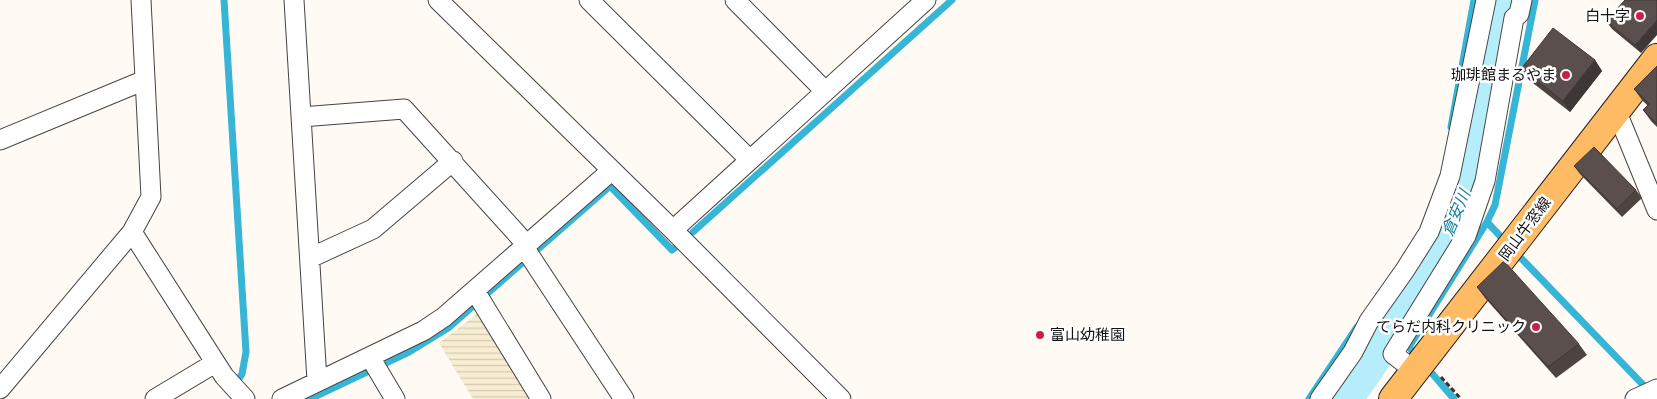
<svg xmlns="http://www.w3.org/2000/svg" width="1657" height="399" font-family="'Roboto Serif','Noto Sans JP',serif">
<defs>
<pattern id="farmland-rules" width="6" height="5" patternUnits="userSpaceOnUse" patternTransform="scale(1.25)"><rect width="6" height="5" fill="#f8edd2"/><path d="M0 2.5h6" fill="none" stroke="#d4cab3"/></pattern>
</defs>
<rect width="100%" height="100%" fill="#fffbf4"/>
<path fill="url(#farmland-rules)" d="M477 314 530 399H473L439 343Z"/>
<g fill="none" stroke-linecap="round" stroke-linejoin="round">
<path stroke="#37b5d6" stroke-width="7" d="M224 0 246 352 242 374 234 386
M1451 127 1474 0
M1487 222 1501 237
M693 232 952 0
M1520 257 1649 391
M1413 352 1409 347 1487 222 1495 205 1535 0
M1430 371 1454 399
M310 399 409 352 448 328 610 186 672 250 676 247
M1309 399 1357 327"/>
<path stroke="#b5eefa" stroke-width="41" d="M1341 399 1362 370 1427 270 1449 232 1467 190 1505 0"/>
<defs>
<path id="street" d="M294 0 317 381
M438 0 673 230 841 399
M589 0 750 160
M735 0 825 91
M1616 110 1657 210
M301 117 404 109 527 245
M0 140 145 80
M673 230 926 0
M132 232 224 376 245 399
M524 247 624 399
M310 258 373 229 453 161
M475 291 541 399
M370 357 395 399
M1415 371 1393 354 1466 236 1485 181 1514 18 1519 14 1522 0
M0 389 132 232 151 197 141 0
M155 399 215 363
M282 399 423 331 444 317 611 171
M1320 399 1353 352 1369 321 1405 270 1429 232 1450 176 1486 0
M1635 399 1657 389"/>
<path id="primary" d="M1393 399 1657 58"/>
</defs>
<use href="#street" stroke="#444" stroke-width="21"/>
<use href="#primary" stroke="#222" stroke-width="30"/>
<path stroke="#333" stroke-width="3" stroke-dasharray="5 2.5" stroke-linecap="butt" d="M1441 377 1461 399"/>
<use href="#street" stroke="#fff" stroke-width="19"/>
<use href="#primary" stroke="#ffbb64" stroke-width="28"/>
</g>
<path fill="#4d4441" d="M1625 0 1641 53 1612 29 1606 21Z
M1595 60 1602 71 1570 112 1529 80 1521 69Z
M1657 66V127L1651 121 1643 110 1648 106 1642 100 1634 89Z
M1574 166 1636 190 1642 198 1622 217 1580 174Z
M1477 287 1579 344 1587 355 1556 378 1485 298Z"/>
<path fill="#3f3735" d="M1657 20V35L1641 53 1635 45Z
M1595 60 1602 71 1570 112 1563 101Z"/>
<path fill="#5a4f4c" stroke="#3f3735" d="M1625 0H1656L1657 1V20L1635 45 1606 21Z
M1553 28 1595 60 1563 101 1521 69Z
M1657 66V124L1643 110 1649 104 1634 89Z
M1594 147 1636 190 1617 209 1574 166Z
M1504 261 1579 344 1548 367 1477 287Z"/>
<g fill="#cb1e48" stroke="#fff" stroke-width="2">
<circle cx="1640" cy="16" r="5"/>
<circle cx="1566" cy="75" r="5"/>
<circle cx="1536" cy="327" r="5"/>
<circle cx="1040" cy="335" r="5"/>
</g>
<g text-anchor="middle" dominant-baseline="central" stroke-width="5" stroke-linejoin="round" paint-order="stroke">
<g font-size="15" fill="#111" stroke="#fff" text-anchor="end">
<text x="1630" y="16">白十字</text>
<text x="1556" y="75">珈琲館まるやま</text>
<text x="1526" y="327">てらだ内科クリニック</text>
<text x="1050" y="335" text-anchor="start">富山幼稚園</text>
</g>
<g font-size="15" fill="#111" stroke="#fff">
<text transform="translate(1525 229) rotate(-53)">岡山牛窓線</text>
</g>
<g font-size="16" font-style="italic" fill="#1080a4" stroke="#fff">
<text transform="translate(1456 213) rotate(-67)">倉安川</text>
</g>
</g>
</svg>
